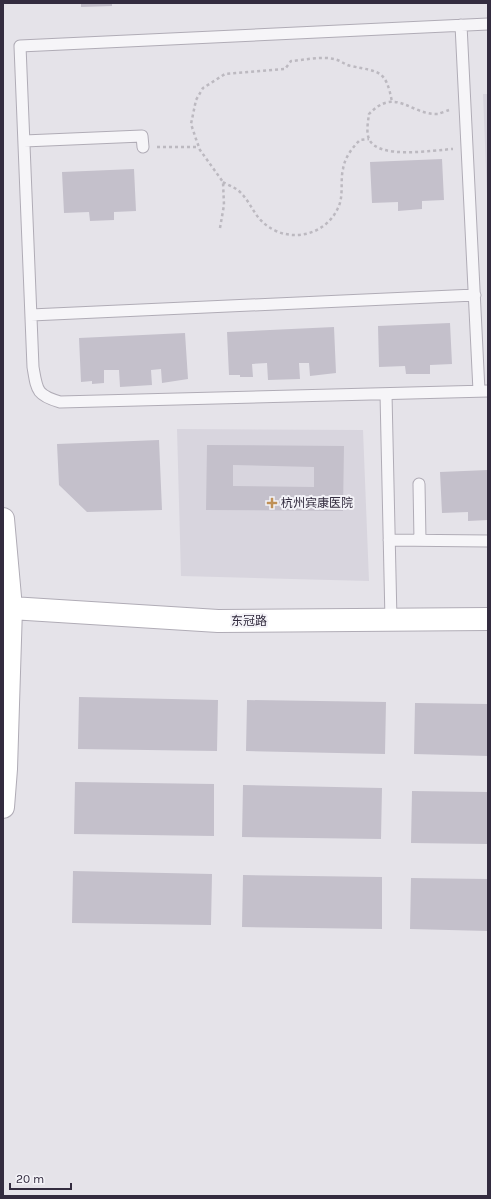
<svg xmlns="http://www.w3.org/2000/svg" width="491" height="1199" font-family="Karla,'Noto Sans SC',sans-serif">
<rect width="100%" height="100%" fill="#e5e3e9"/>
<path fill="#d8d5de" d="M483 94H488V219Z
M177 429 363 430 369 581 181 576Z"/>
<path fill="#c4c0cb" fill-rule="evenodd" d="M81 3H112V6L81 7Z
M442 159 444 200 422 201V209L398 211V202L372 203 370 162Z
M134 169 136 211 114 212V220L90 221 89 212 64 213 62 172Z
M450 323 452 364 430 365V374H406L405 366 379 367 378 326Z
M334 327 336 373 310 376 309 363H299L300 379 268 380 267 363 252 364 253 377H240V375H229L227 332Z
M185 333 188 379 162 383 161 369 151 370 152 385 120 387 119 370H104V383L92 384V381L81 382 79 338Z
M159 440 162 510 87 512 59 485 57 444Z
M207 445 344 446 343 511 206 510ZM233 465 314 467V487L233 486Z
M488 470V520L468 521V512L442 513 440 472Z
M79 697 218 700 217 751 78 749Z
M247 700 386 702 385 754 246 751Z
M415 703 488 704V756L414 754Z
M75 782 214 784V836L74 834Z
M243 785 382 788 381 839 242 837Z
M412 791 488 792V844L411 843Z
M73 871 212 874 211 925 72 923Z
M243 875 382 877V929L242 927Z
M411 878 488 879V931L410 929Z"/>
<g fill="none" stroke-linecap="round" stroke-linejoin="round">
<defs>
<path id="service" d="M488 24 20 46 33 367C37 390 36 395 60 402L488 391
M461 25 479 391
M24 141 142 136 143 147
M31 315 475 295
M386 394 391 620
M419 484 420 540
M389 540 488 541"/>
<path id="secondary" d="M3 519 11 608 6 769 3 807
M3 609 11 608 218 621 488 619"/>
</defs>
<use href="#service" stroke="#b0acb6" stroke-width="13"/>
<use href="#secondary" stroke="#b0acb6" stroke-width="24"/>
<path stroke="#bcb9c0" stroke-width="2.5" stroke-dasharray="3 3" stroke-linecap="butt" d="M449 110C446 111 441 113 438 114 410 115 396 86 369 114 368 122 366 132 369 139 378 160 434 150 453 149
M157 147H199
M223 182C228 185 234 187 239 191 254 205 253 220 276 231 299 241 327 232 338 208 344 196 340 181 343 169 345 157 352 148 360 140L369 139
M220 228 224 205 223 182 200 150 196 139 191 124 196 100 203 88 225 74 285 69 291 61C304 60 321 56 334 59 340 60 345 65 351 66 380 72 386 70 392 102"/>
<use href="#service" stroke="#f6f5f8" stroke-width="11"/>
<use href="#secondary" stroke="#fff" stroke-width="22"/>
</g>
<path fill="#bf9057" stroke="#f3f2f7" stroke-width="1.5" d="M270 497h4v4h4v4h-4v4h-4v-4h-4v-4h4z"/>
<g text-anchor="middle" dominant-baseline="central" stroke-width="4" stroke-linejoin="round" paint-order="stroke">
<g font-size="12" fill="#332c3f" stroke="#f3f2f7" text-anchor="start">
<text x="281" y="503">杭州宾康医院</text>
</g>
<g font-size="12" fill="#332c3f" stroke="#f3f2f7">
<text x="249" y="621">东冠路</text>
</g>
</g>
<rect width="491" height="1199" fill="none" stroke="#332c3f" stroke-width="8"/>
<path d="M10 1183v6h61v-6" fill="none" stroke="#332c3f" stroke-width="2"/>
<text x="16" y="1183" font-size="12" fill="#332c3f" stroke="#f3f2f7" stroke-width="3" paint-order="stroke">20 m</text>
</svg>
